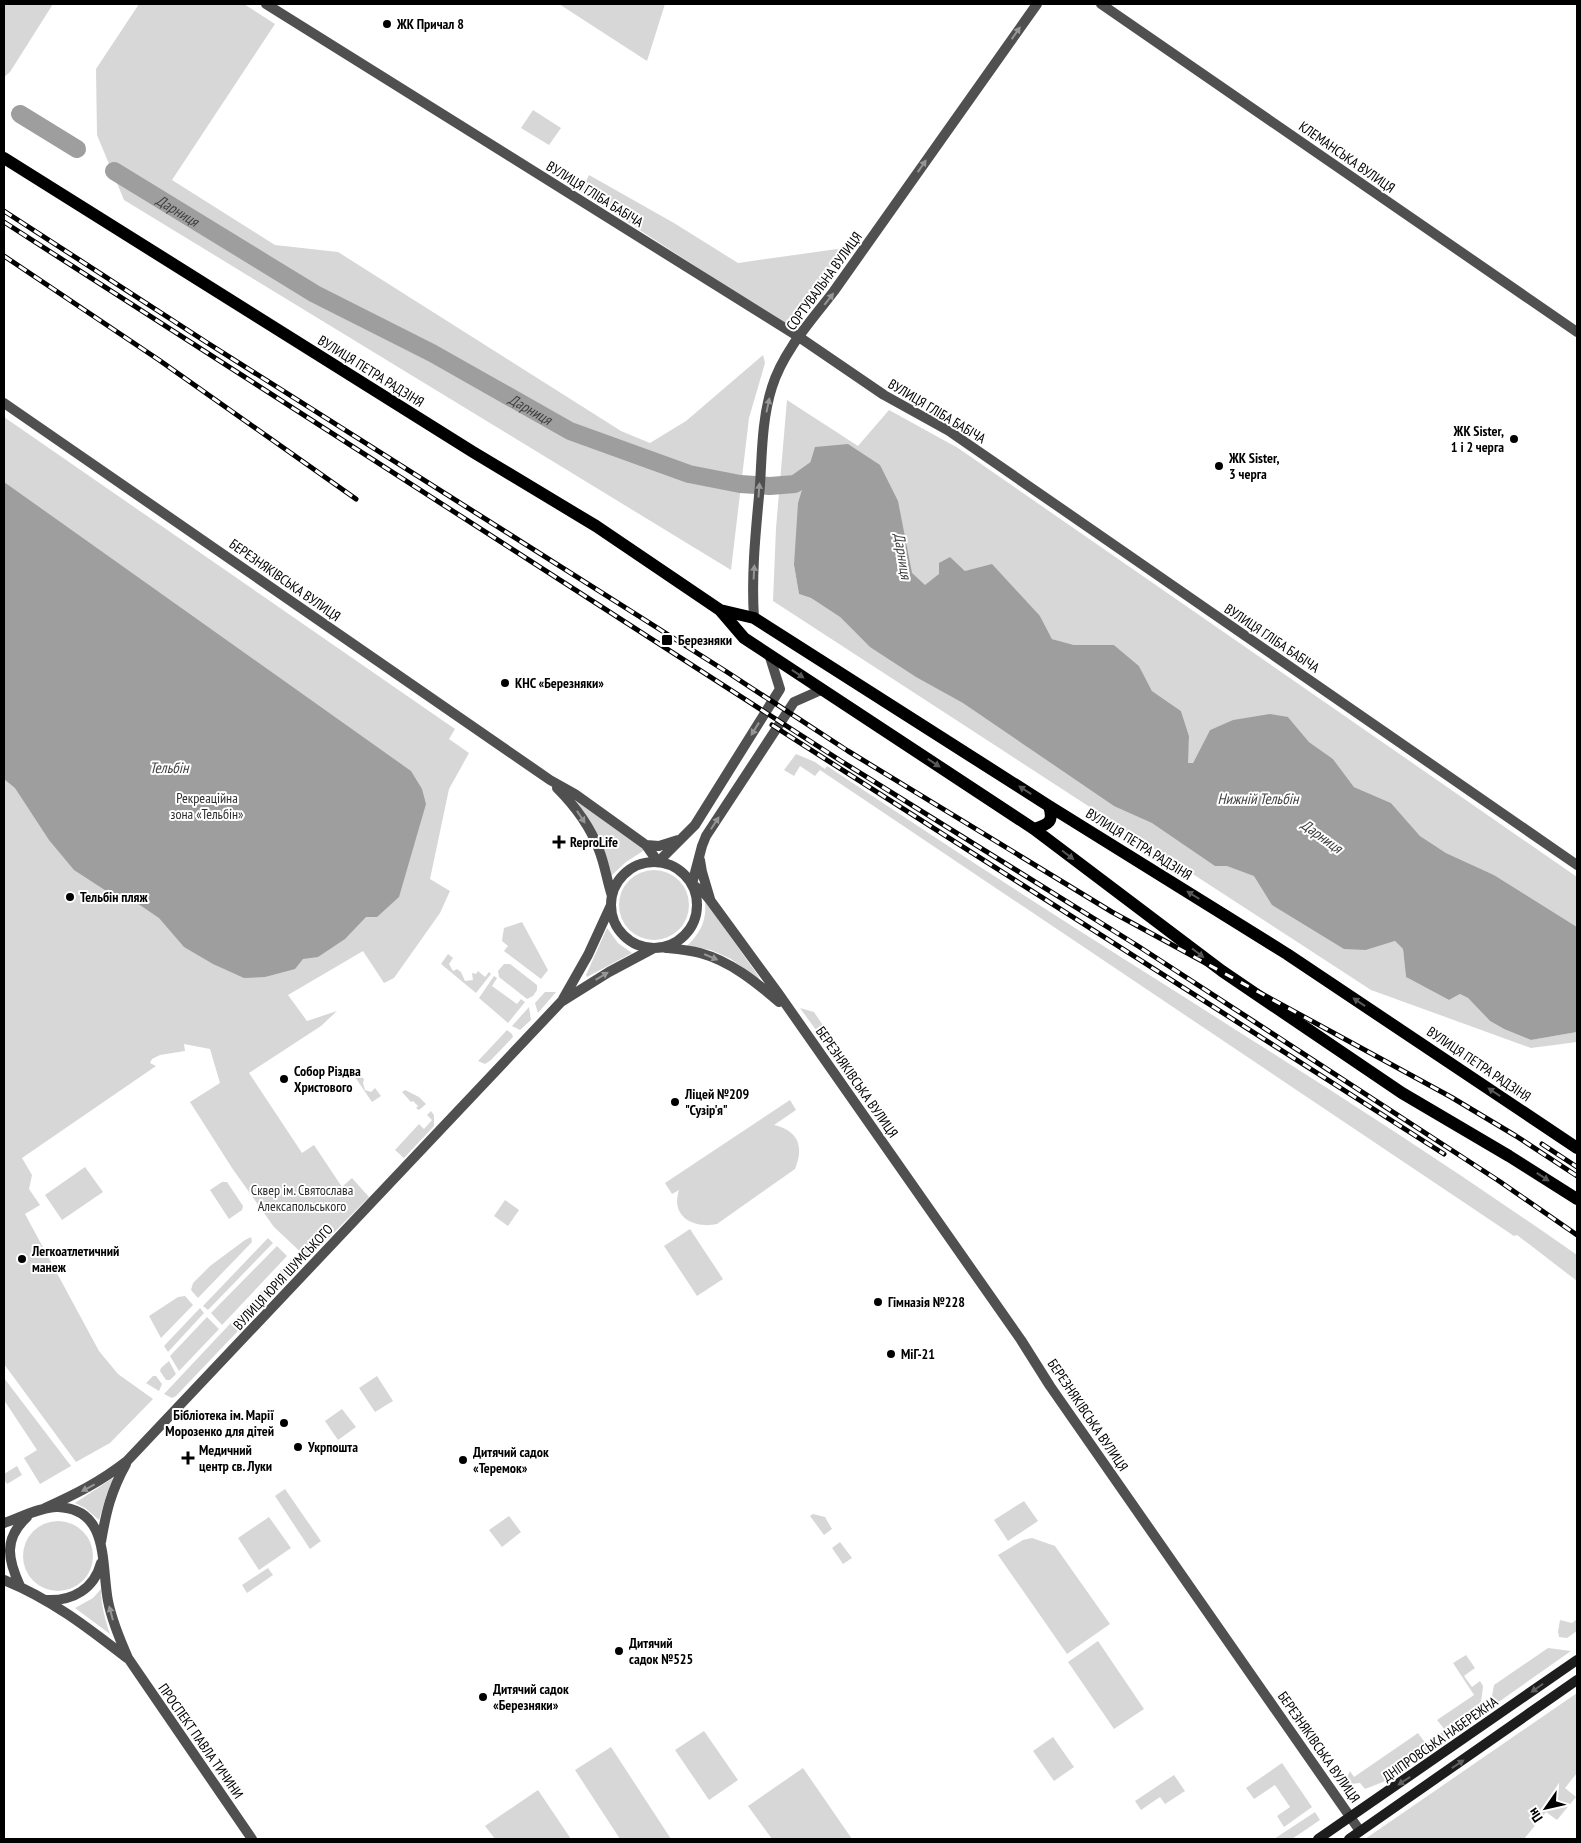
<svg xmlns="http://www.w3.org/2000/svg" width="1581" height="1843" font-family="'PT Sans Narrow',sans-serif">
<rect width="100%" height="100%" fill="#fff"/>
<path fill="#d7d7d7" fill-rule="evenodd" d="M4 4H53L10 72 4 77Z
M139 4H244L275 24 172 180 275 245 338 252 621 431 650 443 686 421 763 355 765 363 749 418 731 570 124 200 97 135 96 69Z
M559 4H665L647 61Z
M533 110 561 128 549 145 521 128Z
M589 175 674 223 738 263 837 249 841 251 792 324 786 325 581 192Z
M787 400 858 446 889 410 958 448 1577 877V927L1494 875 1446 853 1420 836 1391 803 1354 787 1333 759 1309 742 1288 717 1234 720 1210 730 1193 763H1187L1189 736 1181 711 1152 691 1139 666 1114 645H1074L1052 639 1040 616 965 571 950 557 1186 799 1366 950 1395 941 1403 949 1406 977 1449 1000 1460 994 1468 998 1490 1021 1504 1029 1531 1040 1577 1032V1042L1531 1048 1371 990 773 601 776 528ZM794 565 868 645 840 617 811 598 799 594Z
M4 417 455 729 449 739 469 753 449 789 430 879 450 891 440 913 394 978 384 983 363 951 288 995 307 1021 337 1011 321 1026 249 1073 302 1153 314 1145 342 1187 352 1178 369 1197 308 1259 274 1227 232 1168 190 1102 220 1083 210 1049 184 1044 185 1051 160 1055 152 1059 150 1063 156 1066 22 1158 32 1175 29 1189 40 1205 25 1214 99 1351 118 1374 153 1399 110 1443 76 1462 4 1364Z
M796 754 815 762 825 769 827 766C891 808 955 851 1019 892 1206 1012 1396 1128 1577 1255V1281L1517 1235 1514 1236 820 770 815 776 800 766 794 776 784 770Z
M577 799 643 847V851L626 862 611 876 575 801Z
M619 905a35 35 0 1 1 70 0a35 35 0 1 1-70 0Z
M705 902H706L759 977 758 979 731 959 711 950 687 946C700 933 707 921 705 902Z
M522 922 548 970 541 979 504 951 508 946 502 941 504 928Z
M607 928 618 943 632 953 587 977 586 975Z
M448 954 453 958 449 964 453 971 457 969 461 972 465 981 473 980 472 973 476 974 478 971 485 977 489 972 491 974 476 993 441 964Z
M504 964H510L537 985V990L533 996 527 999 499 977 498 971Z
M494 976 497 978 492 986 517 1004 521 999 525 1002 508 1023 479 998Z
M545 992H556L538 1013 535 1003Z
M529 1007 531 1020 520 1030 512 1026Z
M800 1008 814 1012 832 1039V1052Z
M507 1030 512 1034 513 1037 491 1060 485 1064 478 1061Z
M353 1070 364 1079 363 1083 365 1090 371 1092 375 1088 381 1096 372 1102 351 1071Z
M405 1090 419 1097 426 1104 419 1110 416 1108 418 1106 413 1101 411 1102 402 1092Z
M790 1100 796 1110 774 1125C799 1131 804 1147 795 1169L717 1224C701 1228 678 1222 677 1202 677 1198 678 1193 679 1190L672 1194 665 1183Z
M431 1111 434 1115V1126L404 1158 395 1150 419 1124 424 1129 432 1120 427 1115Z
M85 1167 103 1192 62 1220 45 1195Z
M222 1182H227L243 1206 242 1210 229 1219 210 1190Z
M505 1200 519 1210 508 1226 494 1216Z
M690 1229 723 1279 697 1296 664 1246Z
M251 1237 252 1242 198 1298 191 1290 193 1283 210 1266 245 1240Z
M268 1238 273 1243 208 1310 203 1306Z
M277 1246 287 1256 222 1325 211 1313Z
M292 1258 296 1266V1270L176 1396 172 1398 164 1394Z
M185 1296 193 1305 161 1338 149 1316 178 1297Z
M200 1308 204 1313 168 1352 164 1346Z
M207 1317 219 1329 179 1371 170 1356Z
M169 1361 176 1374 170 1380H166L160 1371 161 1368Z
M153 1376H156L162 1384 159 1391 146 1383Z
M377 1376 393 1401 375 1412 359 1388Z
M4 1378 71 1466 40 1484 24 1458 37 1450 4 1400Z
M342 1409 356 1427 338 1440 325 1421Z
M17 1466 22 1475 7 1484 4 1479V1474Z
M113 1478 107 1493 99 1520 85 1508 75 1503Z
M285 1489 321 1541 310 1549 275 1496Z
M1024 1501 1038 1521 1008 1541 994 1520Z
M813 1514 825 1517 832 1529 824 1535 810 1516Z
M509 1516 521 1532 502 1547 489 1530Z
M269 1517 291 1548 259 1570 238 1538Z
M23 1556a35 35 0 1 1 70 0a35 35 0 1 1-70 0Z
M1032 1538 1055 1546 1110 1624 1067 1654 998 1555 1023 1540Z
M840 1542 852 1558 843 1564 832 1548Z
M268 1568 273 1575 247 1593 242 1585Z
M101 1589C101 1605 105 1619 110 1634L75 1608 93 1598Z
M1577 1619V1631L1567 1638 1559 1637 1558 1632 1560 1620 1572 1623Z
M1098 1641 1144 1709 1114 1729 1068 1662Z
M1548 1648 1571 1651 1490 1708 1494 1685Z
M1466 1655 1475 1668 1464 1676 1472 1687 1480 1681 1483 1686C1480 1720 1474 1719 1447 1737L1442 1736 1440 1734 1445 1730 1437 1720 1474 1695 1453 1663Z
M1577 1693V1773L1565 1788 1576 1797 1557 1820 1546 1812 1524 1839H1365Z
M704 1731 738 1780 709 1800 675 1750Z
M1418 1733 1426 1744 1432 1740 1433 1748 1383 1782 1365 1789 1360 1783 1351 1784 1346 1780 1350 1771 1354 1777Z
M1053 1737 1074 1767 1054 1781 1033 1751Z
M611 1747 671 1839H620L575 1770Z
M1282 1763 1312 1807 1284 1827 1277 1816 1290 1807 1275 1785 1254 1799 1246 1788Z
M803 1768 852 1839H772L748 1806Z
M1174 1775 1185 1791 1165 1804 1160 1797 1141 1810 1135 1801Z
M538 1790 571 1839H495L485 1826Z
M1315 1812 1320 1820 1292 1839H1274Z"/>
<path fill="#9e9e9e" d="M848 444 880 465 898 501 912 573 925 585 939 574V563L950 557 965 571 992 564 1040 616 1052 639 1074 645H1114L1139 666 1152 691 1181 711 1189 736 1188 763H1193L1210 730 1233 720 1270 714 1288 717 1309 742 1333 759 1354 787 1391 803 1420 836 1446 853 1494 875 1577 927V1032L1531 1040 1504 1029 1490 1021 1468 998 1460 994 1449 1000 1406 977 1403 949 1395 941 1366 950 1344 949 1272 905 1254 876 1227 866H1215L1152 823 1114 806 963 703 916 677 870 647 840 617 811 598 799 594 794 565 798 503 815 447Z
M4 482 411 771 422 789 426 804 399 897 377 917H366L345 939 318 957 303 959 295 969 265 977 244 978 213 964 184 947 159 918 137 903 114 896 74 870 49 840 15 788 4 779Z"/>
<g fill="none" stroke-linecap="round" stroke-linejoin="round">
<g stroke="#9e9e9e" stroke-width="18">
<path d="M20 114 77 149"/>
<path id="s1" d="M114 171 315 294 432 353 570 431 689 474 740 484 770 486 795 484 819 467 827 465"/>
</g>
<path stroke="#505050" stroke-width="10" d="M266 4 799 337 884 395 949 431 1577 865
M1101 4 1577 332"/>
<path stroke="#505050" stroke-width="10" d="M4 403 550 780 575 794 646 845 658 862
M754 618C751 574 756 529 760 485 762 453 762 418 772 387 783 351 812 320 834 291L1037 4
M557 788C575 806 590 826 599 850 605 865 607 881 612 896
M646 845 659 846 678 840
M700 860 702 872 710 899
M611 905a43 43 0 1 1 86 0a43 43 0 1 1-86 0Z
M658 862 695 825 780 689 769 654
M692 884 705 894 710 900 778 993 1021 1340 1050 1386 1360 1831
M692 884 702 846 706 836 794 702 821 690
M666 948C677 949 689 950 700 953 730 961 756 982 779 1002
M563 999 588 955 611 905
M45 1508C76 1494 100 1482 127 1461L561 1002 609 972 654 948
M4 1523C19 1518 43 1506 58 1507 110 1509 101 1565 108 1601 112 1621 120 1640 128 1658L252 1839
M101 1542C106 1512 111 1491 126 1464
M4 1580C51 1599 87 1627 127 1658
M20 1586C8 1560 3 1539 27 1517
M47 1600C73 1601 94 1589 101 1563"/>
<path stroke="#1d1d1d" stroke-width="10" d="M1318 1839 1577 1660
M1349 1839 1577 1680"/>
<path stroke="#000" stroke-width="12" d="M4 158 473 452 596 526 720 610 744 638 1034 829 1222 971 1402 1093 1509 1156 1577 1199
M720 610 754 618 1049 806 1287 954 1577 1148
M1034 829C1049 824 1054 822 1049 806"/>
<defs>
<path id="rail" d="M4 211 206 342 727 672 848 751 1112 912 1451 1097 1516 1136 1577 1176
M4 222 841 761 1138 946 1499 1181 1577 1235
M4 256 159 360 356 499
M772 725 1444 1154
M1542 1144 1577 1167"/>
</defs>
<use href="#rail" stroke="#000" stroke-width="5"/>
<use href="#rail" stroke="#fff" stroke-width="3" stroke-dasharray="9" stroke-linecap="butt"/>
</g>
<defs><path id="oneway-solid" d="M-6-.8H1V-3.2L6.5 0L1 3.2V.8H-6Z" transform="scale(1.25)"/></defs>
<g fill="#969696">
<use href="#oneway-solid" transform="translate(1016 33) rotate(-55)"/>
<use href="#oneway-solid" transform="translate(922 166) rotate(-55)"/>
<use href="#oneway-solid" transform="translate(829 299) rotate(-52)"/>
<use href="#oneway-solid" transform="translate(768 405) rotate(-78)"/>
<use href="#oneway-solid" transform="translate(759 490) rotate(-86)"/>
<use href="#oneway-solid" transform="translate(754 572) rotate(-87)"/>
<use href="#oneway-solid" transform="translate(755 729) rotate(122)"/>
<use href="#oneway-solid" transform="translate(581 817) rotate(57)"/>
<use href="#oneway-solid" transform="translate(715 823) rotate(-57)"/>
<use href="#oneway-solid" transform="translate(711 957) rotate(23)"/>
<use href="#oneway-solid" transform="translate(602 976) rotate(-31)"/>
<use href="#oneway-solid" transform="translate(88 1488) rotate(152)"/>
<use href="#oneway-solid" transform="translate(111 1613) rotate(-105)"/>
</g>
<g fill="#595959">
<use href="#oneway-solid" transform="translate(798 674) rotate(34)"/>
<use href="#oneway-solid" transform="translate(934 763) rotate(33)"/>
<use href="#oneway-solid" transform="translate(1025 790) rotate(-147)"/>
<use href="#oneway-solid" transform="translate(1068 855) rotate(37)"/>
<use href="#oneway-solid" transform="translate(1193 895) rotate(-148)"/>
<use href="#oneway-solid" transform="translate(1198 953) rotate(37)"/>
<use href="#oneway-solid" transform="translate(1359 1002) rotate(-146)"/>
<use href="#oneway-solid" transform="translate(1494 1092) rotate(-146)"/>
<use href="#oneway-solid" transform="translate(1543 1177) rotate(33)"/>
</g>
<g fill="#616161">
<use href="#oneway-solid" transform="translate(1537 1688) rotate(145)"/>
<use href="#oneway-solid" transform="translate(1458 1764) rotate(-34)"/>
<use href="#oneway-solid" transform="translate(1404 1781) rotate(146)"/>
</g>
<g fill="#000" stroke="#fff" stroke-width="2">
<circle cx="387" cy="24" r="5"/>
<circle cx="1514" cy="439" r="5"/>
<circle cx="1219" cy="466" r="5"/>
<rect x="661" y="634" width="12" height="12" rx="2.5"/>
<circle cx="505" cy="683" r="5"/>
<path d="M556.5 834.5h5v5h5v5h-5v5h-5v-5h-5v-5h5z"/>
<circle cx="70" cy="897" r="5"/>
<circle cx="284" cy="1079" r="5"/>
<circle cx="675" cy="1102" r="5"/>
<circle cx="22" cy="1259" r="5"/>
<circle cx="878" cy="1302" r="5"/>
<circle cx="891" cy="1354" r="5"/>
<circle cx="284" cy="1423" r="5"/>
<circle cx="298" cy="1447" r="5"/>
<path d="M185.5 1450.5h5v5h5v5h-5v5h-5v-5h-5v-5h5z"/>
<circle cx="463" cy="1460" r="5"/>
<circle cx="619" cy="1651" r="5"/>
<circle cx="483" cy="1697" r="5"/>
</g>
<g text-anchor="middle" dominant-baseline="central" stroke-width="4" stroke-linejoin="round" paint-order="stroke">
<g font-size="14" font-weight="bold" fill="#000" stroke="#fff" text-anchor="start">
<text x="397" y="24">ЖК Причал 8</text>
<text x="1504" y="431" text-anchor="end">ЖК Sister,<tspan x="1504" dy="16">1 і 2 черга</tspan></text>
<text x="1229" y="458">ЖК Sister,<tspan x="1229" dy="16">3 черга</tspan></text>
<text x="678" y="640">Березняки</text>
<text x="515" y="683">КНС «Березняки»</text>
<text x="570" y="842">ReproLife</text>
<text x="80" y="897">Тельбін пляж</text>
<text x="294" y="1071">Собор Різдва<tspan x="294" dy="16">Христового</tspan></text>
<text x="685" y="1094">Ліцей №209<tspan x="685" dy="16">"Сузір'я"</tspan></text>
<text x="32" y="1251">Легкоатлетичний<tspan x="32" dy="16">манеж</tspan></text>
<text x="888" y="1302">Гімназія №228</text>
<text x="901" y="1354">МіГ-21</text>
<text x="274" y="1415" text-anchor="end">Бібліотека ім. Марії<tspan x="274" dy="16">Морозенко для дітей</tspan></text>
<text x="308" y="1447">Укрпошта</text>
<text x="199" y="1450">Медичний<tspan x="199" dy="16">центр св. Луки</tspan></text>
<text x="473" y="1452">Дитячий садок<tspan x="473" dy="16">«Теремок»</tspan></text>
<text x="629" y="1643">Дитячий<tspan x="629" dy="16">садок №525</tspan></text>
<text x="493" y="1689">Дитячий садок<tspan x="493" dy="16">«Березняки»</tspan></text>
</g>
<g font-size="14" fill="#000" stroke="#fff">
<text transform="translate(1347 157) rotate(35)">КЛЕМАНСЬКА ВУЛИЦЯ</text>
<text transform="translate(595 194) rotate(32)">ВУЛИЦЯ ГЛІБА БАБІЧА</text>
<text transform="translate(824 281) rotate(-54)">СОРТУВАЛЬНА ВУЛИЦЯ</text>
<text transform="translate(371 371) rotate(32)">ВУЛИЦЯ ПЕТРА РАДЗІНЯ</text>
<text transform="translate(937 411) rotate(31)">ВУЛИЦЯ ГЛІБА БАБІЧА</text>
<text transform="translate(285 580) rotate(35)">БЕРЕЗНЯКІВСЬКА ВУЛИЦЯ</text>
<text transform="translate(1272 638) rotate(34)">ВУЛИЦЯ ГЛІБА БАБІЧА</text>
<text transform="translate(1139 844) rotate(32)">ВУЛИЦЯ ПЕТРА РАДЗІНЯ</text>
<text transform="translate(1479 1064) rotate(34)">ВУЛИЦЯ ПЕТРА РАДЗІНЯ</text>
<text transform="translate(857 1082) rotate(55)">БЕРЕЗНЯКІВСЬКА ВУЛИЦЯ</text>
<text transform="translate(283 1277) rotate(-47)">ВУЛИЦЯ ЮРІЯ ШУМСЬКОГО</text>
<text transform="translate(1088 1415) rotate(56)">БЕРЕЗНЯКІВСЬКА ВУЛИЦЯ</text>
<text transform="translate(1440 1739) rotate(-35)">ДНІПРОВСЬКА НАБЕРЕЖНА</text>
<text transform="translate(201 1741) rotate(55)">ПРОСПЕКТ ПАВЛА ТИЧИНИ</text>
<text transform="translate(1319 1747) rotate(55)">БЕРЕЗНЯКІВСЬКА ВУЛИЦЯ</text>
</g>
<g font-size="14" fill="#2e2e2e" stroke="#fff">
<text x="207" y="798">Рекреаційна<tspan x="207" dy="16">зона «Тельбін»</tspan></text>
<text x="302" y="1190">Сквер ім. Святослава<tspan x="302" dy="16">Алексапольського</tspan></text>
</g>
<g font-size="15" font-style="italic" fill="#3f3f3f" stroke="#fff">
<text stroke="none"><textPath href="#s1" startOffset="75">Дарниця</textPath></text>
<text stroke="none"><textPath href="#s1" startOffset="480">Дарниця</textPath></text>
<text transform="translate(903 556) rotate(81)">Дарниця</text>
<text x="169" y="767">Тельбін</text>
<text x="1258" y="798">Нижній Тельбін</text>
<text transform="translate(1322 836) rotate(36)">Дарниця</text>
</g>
</g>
<rect width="1581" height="1843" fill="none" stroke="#000000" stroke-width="10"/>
<g transform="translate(1546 1808) rotate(236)" stroke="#ffffff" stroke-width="4" paint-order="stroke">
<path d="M0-4L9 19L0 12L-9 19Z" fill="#000000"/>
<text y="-8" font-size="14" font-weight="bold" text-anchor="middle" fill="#000000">Пн</text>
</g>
</svg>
